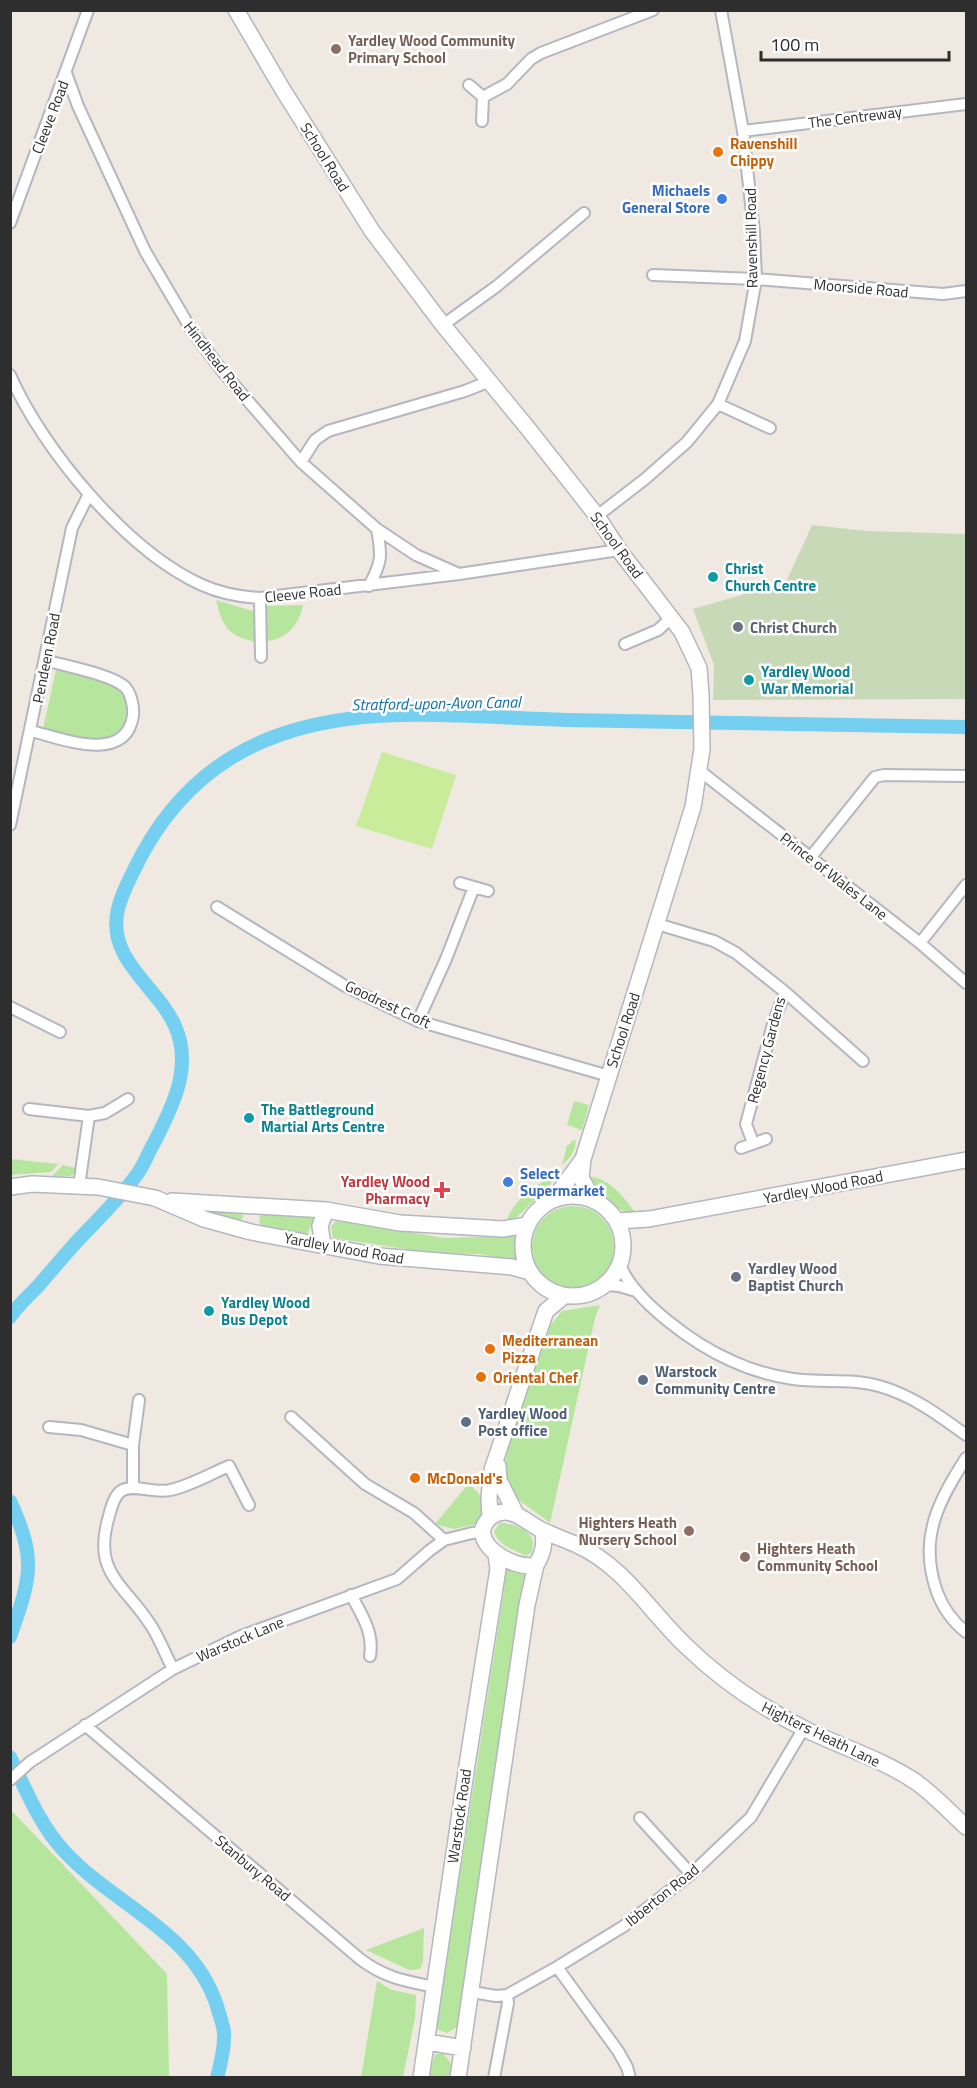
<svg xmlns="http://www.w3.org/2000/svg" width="977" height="2088" font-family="'Titillium Web',sans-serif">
<rect width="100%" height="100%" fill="#efe9e1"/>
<path fill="#b6e59e" d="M216 600 256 612 257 642C228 636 223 628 216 600Z
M303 605C299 625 287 639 267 641V606Z
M56 670 112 682 121 688 130 706 124 731 117 738 85 741 43 729Z
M574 1101 589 1105 582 1130 567 1125Z
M574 1140 576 1141C575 1152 570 1158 562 1165L567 1146Z
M10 1159 58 1164 51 1172 11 1175Z
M63 1165 79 1169C73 1179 62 1176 52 1176Z
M587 1176C610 1178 624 1197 637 1215 621 1216 594 1190 587 1176Z
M550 1178 554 1179 550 1185 515 1219 510 1223 506 1222C514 1200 531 1188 550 1178Z
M532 1247a41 41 0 1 1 82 0a41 41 0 1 1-82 0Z
M217 1210 242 1212 243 1217 241 1220 216 1215 214 1212Z
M265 1211 314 1218 307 1235 262 1226 259 1222 260 1215Z
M337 1219 443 1238 519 1236 518 1261 480 1254 432 1253 333 1238 331 1227Z
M600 1305 595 1318 550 1523 515 1497 502 1473 511 1438 546 1331 562 1311Z
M469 1483 479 1494 484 1507 477 1524 454 1529 435 1524Z
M500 1523C511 1523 531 1529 533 1542 533 1543 532 1551 532 1552L526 1556C513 1550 498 1545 494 1531Z
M505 1567 528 1573 515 1642 457 2027 447 2033 436 2029 504 1590Z
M10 1809 167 1974 169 2077H11Z
M424 1928 423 1961 420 1969 409 1970 366 1950Z
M377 1981 392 1990 416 1995 415 2018 403 2077H361Z
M435 2054H444L452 2065 450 2077 428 2078Z"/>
<path fill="#c8d9b8" d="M812 525 866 531 966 534V699L713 700 714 665 693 609 786 582Z"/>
<path fill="#c9ec9a" d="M382 752 456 775 432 849 356 826Z"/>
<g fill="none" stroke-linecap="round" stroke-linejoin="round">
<path stroke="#75cff0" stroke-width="14" d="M10 1317C18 1305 29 1296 39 1285 53 1269 67 1252 81 1237 101 1216 122 1196 138 1173 145 1163 149 1151 155 1141 173 1106 193 1066 175 1026 157 985 106 960 118 909 121 896 128 882 134 870 165 805 214 757 282 734 371 703 475 718 566 720 700 723 833 725 966 727
M10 1501C37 1560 31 1577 10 1637
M10 1757C26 1790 40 1826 65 1852 115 1906 193 1931 217 2006 219 2014 223 2024 224 2032 225 2047 221 2063 217 2078"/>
<defs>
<path id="street" d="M66 73 78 106 145 251 192 331 223 372 301 462 377 529 416 555 459 574
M469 85 483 97 482 121
M483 97 507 84 531 59 541 53 653 10
M743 131 966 104
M10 223 88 10
M653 275 756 279 943 294 966 291
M443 325 497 286 584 213
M10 375C43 450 127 551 202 585 220 593 240 597 260 598L459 574 619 550
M718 404 770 428
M301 462 315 440 328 431 465 391 490 381
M597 516 645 479 687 442 718 404 745 341 756 279 754 232 743 131 721 10
M369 586C382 562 382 556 377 529
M260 598 261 657
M625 644 658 630 672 617
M31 731C61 738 125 765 133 716 134 707 131 692 124 686 109 674 65 666 45 660
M700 771 920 943 966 983
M10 825 72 528 89 494
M810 858 875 777 884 775 966 776
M460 883 488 891
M217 907 345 986 418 1021 609 1076
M657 924 714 941 736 953 785 992 773 1024 746 1124 753 1143
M920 943 966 885
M785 992 863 1061
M10 1007 60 1032
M418 1021 446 959 474 887
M29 1109 89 1116 79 1186
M89 1116 105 1113 128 1099
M741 1148 766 1139
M620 1265C635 1302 695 1345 732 1361 751 1370 773 1376 793 1379 822 1383 851 1378 879 1386 912 1395 940 1416 966 1435
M606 1285 619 1286 636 1291
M291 1417 365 1484 414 1513 444 1540
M49 1427 81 1430 133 1445V1487
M133 1445 139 1400
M966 1458C938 1502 918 1539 937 1592 943 1608 953 1622 966 1632
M351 1595C362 1615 374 1633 370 1656
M173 1669C165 1654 159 1637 150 1624 122 1582 92 1572 109 1516 111 1508 114 1496 121 1491 133 1483 154 1494 170 1490 190 1486 210 1474 229 1466L249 1505
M85 1725 360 1959C385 1978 405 1981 435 1987
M10 1780 30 1762 173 1669 241 1636 397 1579 429 1551 444 1540 472 1533 484 1532
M640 1818 691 1874
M557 1967 618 2051 627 2067 630 2078
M472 1992 496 1996 507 1995 557 1967 624 1926 691 1874 751 1817 804 1728
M494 2078 508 2003 507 1995"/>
<path id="secondary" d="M236 10 283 90 372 231 443 325 530 431 597 516 619 550 682 632 699 668 701 695 702 749 693 807 583 1159 581 1178 594 1201
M10 1187 32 1184 98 1187 155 1198 204 1219 251 1232 379 1256 512 1267 530 1272
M523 1246a50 50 0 1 1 100 0a50 50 0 1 1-100 0Z
M553 1200 583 1159
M172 1201 326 1210 400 1223 503 1229 528 1225
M617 1221 649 1219 966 1160
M323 1245 320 1226 326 1210
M498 1466 499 1480 516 1514
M490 1518 489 1497 492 1470 526 1369 546 1311 564 1296
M543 1531C545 1545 543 1553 536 1565 513 1571 463 1540 491 1517 510 1502 527 1524 544 1531 554 1536 566 1540 577 1545 624 1566 650 1612 686 1646 721 1680 762 1708 805 1729 841 1747 882 1759 916 1782 934 1795 950 1812 966 1827
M427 2042 463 2048
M421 2078 467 1765 498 1569 496 1555
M458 2078 527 1605 536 1565"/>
</defs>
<use href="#street" stroke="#b4b7c1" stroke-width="14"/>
<use href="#secondary" stroke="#b4b7c1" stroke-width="18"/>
<use href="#street" stroke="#fff" stroke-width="10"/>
<use href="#secondary" stroke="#fff" stroke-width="15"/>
</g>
<g fill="#8d6e63" stroke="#fff" stroke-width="2">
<circle cx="336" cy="49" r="6"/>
<circle cx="689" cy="1531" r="6"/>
<circle cx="745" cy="1557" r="6"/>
</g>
<g fill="#e8710a" stroke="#fff" stroke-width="2">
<circle cx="718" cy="152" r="6"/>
<circle cx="490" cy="1349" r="6"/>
<circle cx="481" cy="1377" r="6"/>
<circle cx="415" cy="1478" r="6"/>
</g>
<g fill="#3f7fe0" stroke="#fff" stroke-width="2">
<circle cx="722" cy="199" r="6"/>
<circle cx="508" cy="1182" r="6"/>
</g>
<g fill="#0f9aa8" stroke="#fff" stroke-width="2">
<circle cx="713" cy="577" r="6"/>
<circle cx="749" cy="680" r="6"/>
<circle cx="249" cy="1118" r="6"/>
<circle cx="209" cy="1311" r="6"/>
</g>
<g fill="#6b7280" stroke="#fff" stroke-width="2">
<circle cx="738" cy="627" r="6"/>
<circle cx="736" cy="1277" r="6"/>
</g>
<path fill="#e0444e" stroke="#fff" stroke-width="2" d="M439 1181h6v6h6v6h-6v6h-6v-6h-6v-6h6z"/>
<g fill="#5c6f8a" stroke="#fff" stroke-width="2">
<circle cx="643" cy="1380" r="6"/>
<circle cx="466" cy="1422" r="6"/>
</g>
<g text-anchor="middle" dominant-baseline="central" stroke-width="5" stroke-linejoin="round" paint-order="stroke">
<g font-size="15" font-weight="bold" fill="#785e54" stroke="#fff" text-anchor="start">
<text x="348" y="40">Yardley Wood Community<tspan x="348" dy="17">Primary School</tspan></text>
<text x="677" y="1522" text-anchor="end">Highters Heath<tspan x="677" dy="17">Nursery School</tspan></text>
<text x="757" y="1548">Highters Heath<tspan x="757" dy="17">Community School</tspan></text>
</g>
<g font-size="15" fill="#2e2e2e" stroke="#fff">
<text transform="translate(50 117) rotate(-69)">Cleeve Road</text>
<text transform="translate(855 117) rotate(-7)">The Centreway</text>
<text transform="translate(325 157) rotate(58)">School Road</text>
<text transform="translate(751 238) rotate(-91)">Ravenshill Road</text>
<text transform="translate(861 288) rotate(5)">Moorside Road</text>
<text transform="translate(217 361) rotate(52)">Hindhead Road</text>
<text transform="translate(617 545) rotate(54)">School Road</text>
<text transform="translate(303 593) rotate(-6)">Cleeve Road</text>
<text transform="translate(46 658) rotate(-79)">Pendeen Road</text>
<text transform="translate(834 876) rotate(38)">Prince of Wales Lane</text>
<text transform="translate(388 1004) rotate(25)">Goodrest Croft</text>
<text transform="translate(623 1030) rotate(-72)">School Road</text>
<text transform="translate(766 1050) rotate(-75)">Regency Gardens</text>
<text transform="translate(823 1187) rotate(-11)">Yardley Wood Road</text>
<text transform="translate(344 1248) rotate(10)">Yardley Wood Road</text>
<text transform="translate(240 1639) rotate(-23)">Warstock Lane</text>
<text transform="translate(821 1734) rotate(26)">Highters Heath Lane</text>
<text transform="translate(459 1816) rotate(-82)">Warstock Road</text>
<text transform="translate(253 1868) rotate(40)">Stanbury Road</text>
<text transform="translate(662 1895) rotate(-39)">Ibberton Road</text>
</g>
<g font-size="15" font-weight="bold" fill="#c56008" stroke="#fff" text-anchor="start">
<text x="730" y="143">Ravenshill<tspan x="730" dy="17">Chippy</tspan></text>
<text x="502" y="1340">Mediterranean<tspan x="502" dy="17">Pizza</tspan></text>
<text x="493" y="1377">Oriental Chef</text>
<text x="427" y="1478">McDonald's</text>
</g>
<g font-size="15" font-weight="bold" fill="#366cbe" stroke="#fff" text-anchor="end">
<text x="710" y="190">Michaels<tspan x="710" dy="17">General Store</tspan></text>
<text x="520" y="1173" text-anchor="start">Select<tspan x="520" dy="17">Supermarket</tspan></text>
</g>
<g font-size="15" font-weight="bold" fill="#0d838f" stroke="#fff" text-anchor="start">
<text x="725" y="568">Christ<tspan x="725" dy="17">Church Centre</tspan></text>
<text x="761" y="671">Yardley Wood<tspan x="761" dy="17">War Memorial</tspan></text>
<text x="261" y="1109">The Battleground<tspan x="261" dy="17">Martial Arts Centre</tspan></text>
<text x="221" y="1302">Yardley Wood<tspan x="221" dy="17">Bus Depot</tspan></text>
</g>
<g font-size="15" font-weight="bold" fill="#5b616d" stroke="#fff" text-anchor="start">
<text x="750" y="627">Christ Church</text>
<text x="748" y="1268">Yardley Wood<tspan x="748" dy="17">Baptist Church</tspan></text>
</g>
<g font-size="15" font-weight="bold" fill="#be3a42" stroke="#fff" text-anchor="end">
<text x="430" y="1181">Yardley Wood<tspan x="430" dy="17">Pharmacy</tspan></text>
</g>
<g font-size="15" font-weight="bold" fill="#4e5e75" stroke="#fff" text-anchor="start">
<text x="655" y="1371">Warstock<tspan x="655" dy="17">Community Centre</tspan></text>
<text x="478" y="1413">Yardley Wood<tspan x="478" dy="17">Post office</tspan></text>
</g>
<g font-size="16" font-style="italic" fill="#0d6fa3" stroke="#fff">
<text transform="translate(436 703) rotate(-1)">Stratford-upon-Avon Canal</text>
</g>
</g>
<rect width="977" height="2088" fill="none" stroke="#2e2e2e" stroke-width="24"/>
<path d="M761 51v9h188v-9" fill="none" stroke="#2e2e2e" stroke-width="3"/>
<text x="770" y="51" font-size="18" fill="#2e2e2e" stroke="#ffffff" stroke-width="4.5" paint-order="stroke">100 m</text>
</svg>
